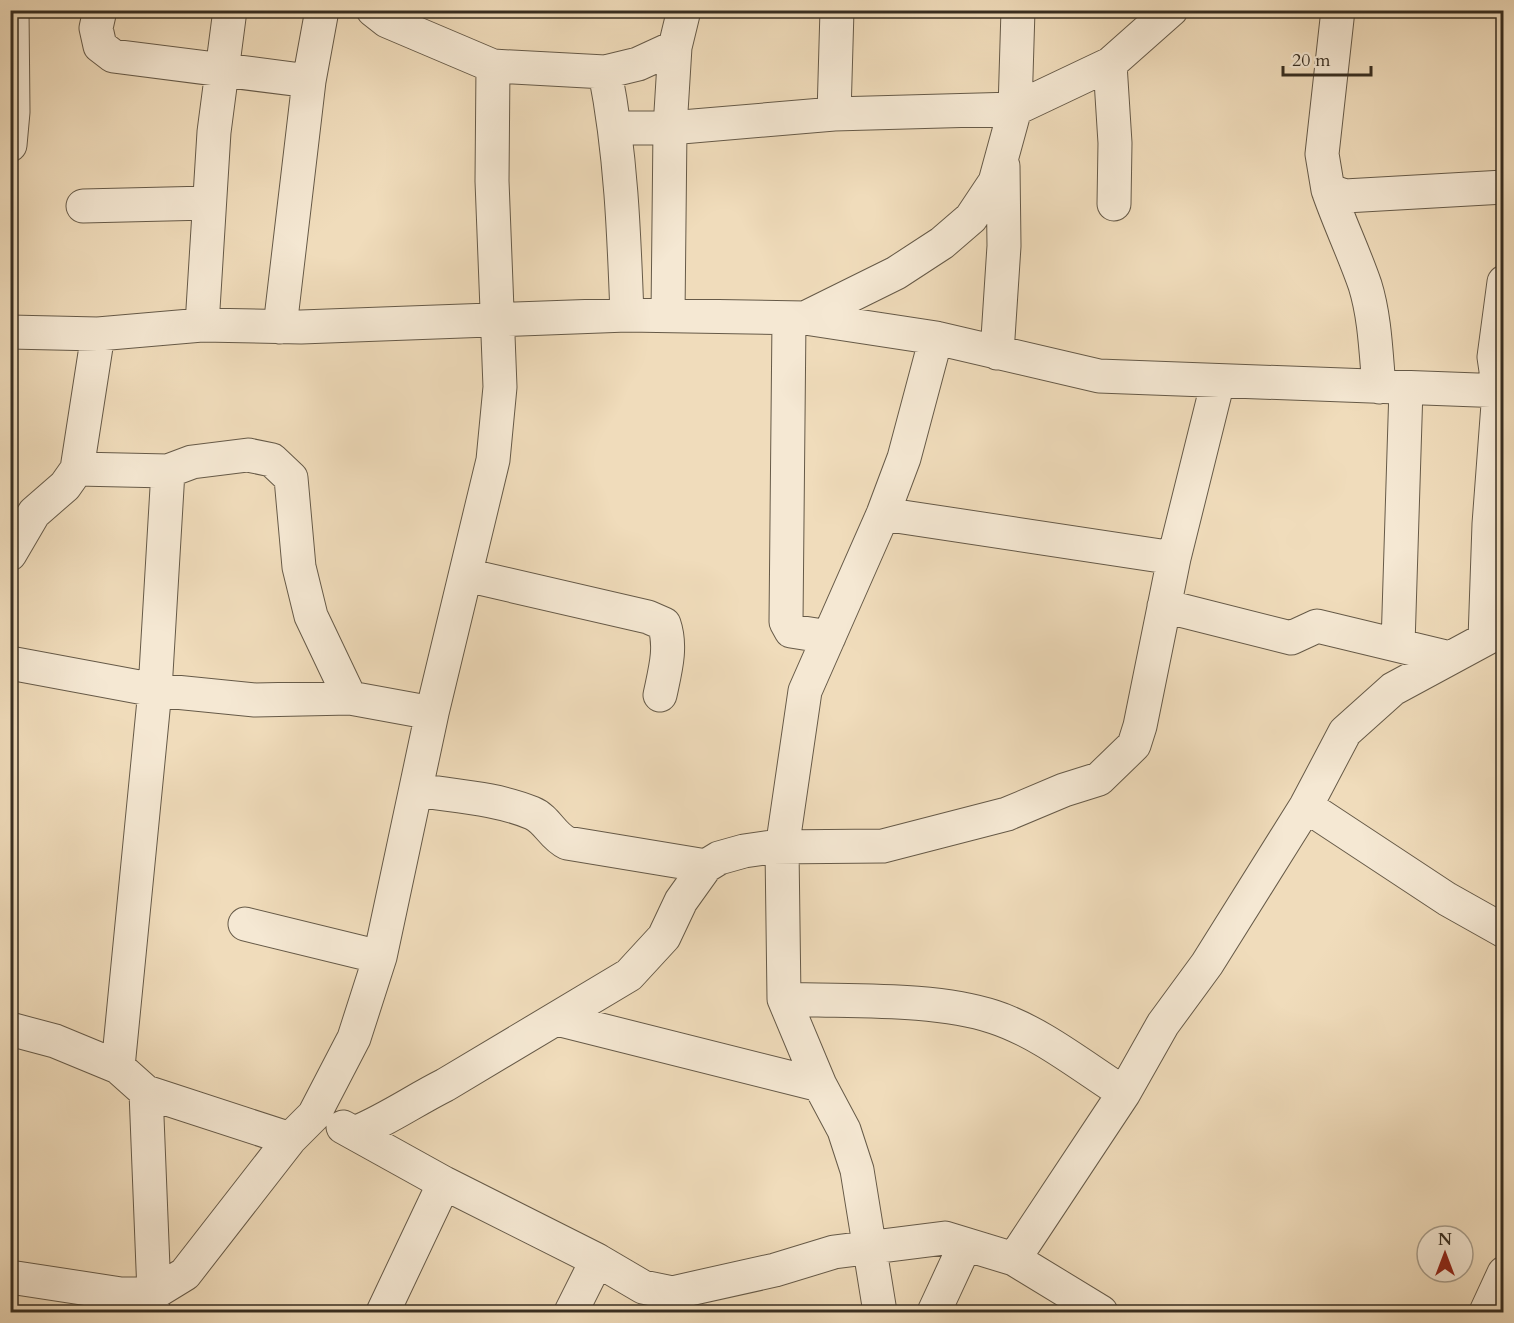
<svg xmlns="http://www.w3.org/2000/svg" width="1514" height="1323" font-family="Cardo,serif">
<rect width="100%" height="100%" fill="#f0dcbb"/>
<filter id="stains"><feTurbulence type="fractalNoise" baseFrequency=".00333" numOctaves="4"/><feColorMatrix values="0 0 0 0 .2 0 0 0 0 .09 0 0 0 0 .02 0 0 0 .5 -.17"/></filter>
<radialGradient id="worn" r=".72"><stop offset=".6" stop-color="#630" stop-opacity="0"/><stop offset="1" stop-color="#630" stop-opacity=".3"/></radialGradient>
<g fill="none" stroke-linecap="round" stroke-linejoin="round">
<defs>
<path id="minor" d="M100 10 96 28 100 46 113 56 309 81
M373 10 387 21 493 66 605 72 638 64 675 47 684 10
M1338 10 1322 154 1328 190 1345 196 1504 187
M1110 64 1115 143 1114 204
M605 72C621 153 624 233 627 315
M834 114 837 10
M616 128H670L834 114 1015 109 1110 64 1171 10
M10 145 13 112 12 10
M1328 190C1339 222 1354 253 1365 285 1375 317 1376 354 1379 387
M83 206 209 203
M668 315 670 128 675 47
M805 318 936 338 1099 376 1504 391
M789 319 786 622 791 631 829 637
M202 325 214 132 230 10
M280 327 309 81 322 10
M10 332 98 334 202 325 301 327 627 315 805 318 896 273 942 243 971 218 995 182 1015 109 1018 10
M997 353 1004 246 1003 166
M77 469 168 471 192 462 248 455 272 460 291 478 299 567 311 616 350 698
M883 514 1174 558
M10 554 34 513 65 486 77 469 98 334
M466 575 648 617 664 624C672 647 665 671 660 695
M1164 606 1291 638 1317 626 1450 658
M1485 639 1489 524 1499 391 1494 357 1504 282
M1398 645 1406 388
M10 663 155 690 255 700 350 698 432 713
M417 790C454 796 496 798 532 813 547 819 552 836 567 843L706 866
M1306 806 1447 899 1504 931
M245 924 380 957
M784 999C848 1002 933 997 994 1017 1040 1032 1083 1067 1124 1093
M557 1019 820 1085
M10 1029 55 1041 118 1067 146 1092 290 1139 314 1115 354 1038 380 957 432 713 493 460 500 387 492 181 493 66
M118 1067 155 690 168 471
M146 1092 154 1293 151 1312
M343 1127 444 1183 597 1260 643 1287 672 1293 775 1270 834 1252 945 1238 1014 1259 1101 1312
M357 1132C388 1119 415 1100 445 1085L629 975 664 937 681 901 706 866 719 858 744 851 772 847 883 846 1007 814 1064 790 1099 779 1134 745 1140 726 1174 558 1218 381
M1014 1259 1124 1093 1163 1024 1207 964 1306 806 1345 732 1393 689 1504 629
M10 1277 121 1294 154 1293 185 1274 290 1139
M383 1312 444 1183
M571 1312 597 1260
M880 1312 857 1170 844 1130 820 1085 784 999 782 849 805 691 883 514 904 458 936 338
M934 1312 965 1245
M1486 1312 1504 1273"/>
</defs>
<use href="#minor" stroke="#665a48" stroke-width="35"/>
<use href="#minor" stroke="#f5e8d3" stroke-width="33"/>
</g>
<rect width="1514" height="1323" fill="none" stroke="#f0dcbb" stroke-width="36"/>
<rect x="12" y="12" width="1490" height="1299" fill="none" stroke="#382e21" stroke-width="3"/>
<rect x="18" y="18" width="1478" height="1287" fill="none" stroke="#382e21" stroke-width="1.5"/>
<g transform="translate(1445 1254)"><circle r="28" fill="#f5e8d3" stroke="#a99e8c" stroke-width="1.5"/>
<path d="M0-4.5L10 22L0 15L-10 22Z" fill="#8f2418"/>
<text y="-9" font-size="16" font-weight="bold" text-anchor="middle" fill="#382e21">N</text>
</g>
<path d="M1283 66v9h88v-9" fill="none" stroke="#382e21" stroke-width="3"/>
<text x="1292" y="66" font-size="18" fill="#382e21" stroke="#f5e8d3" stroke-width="4.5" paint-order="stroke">20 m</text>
<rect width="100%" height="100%" filter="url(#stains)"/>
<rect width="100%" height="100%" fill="url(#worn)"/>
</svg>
